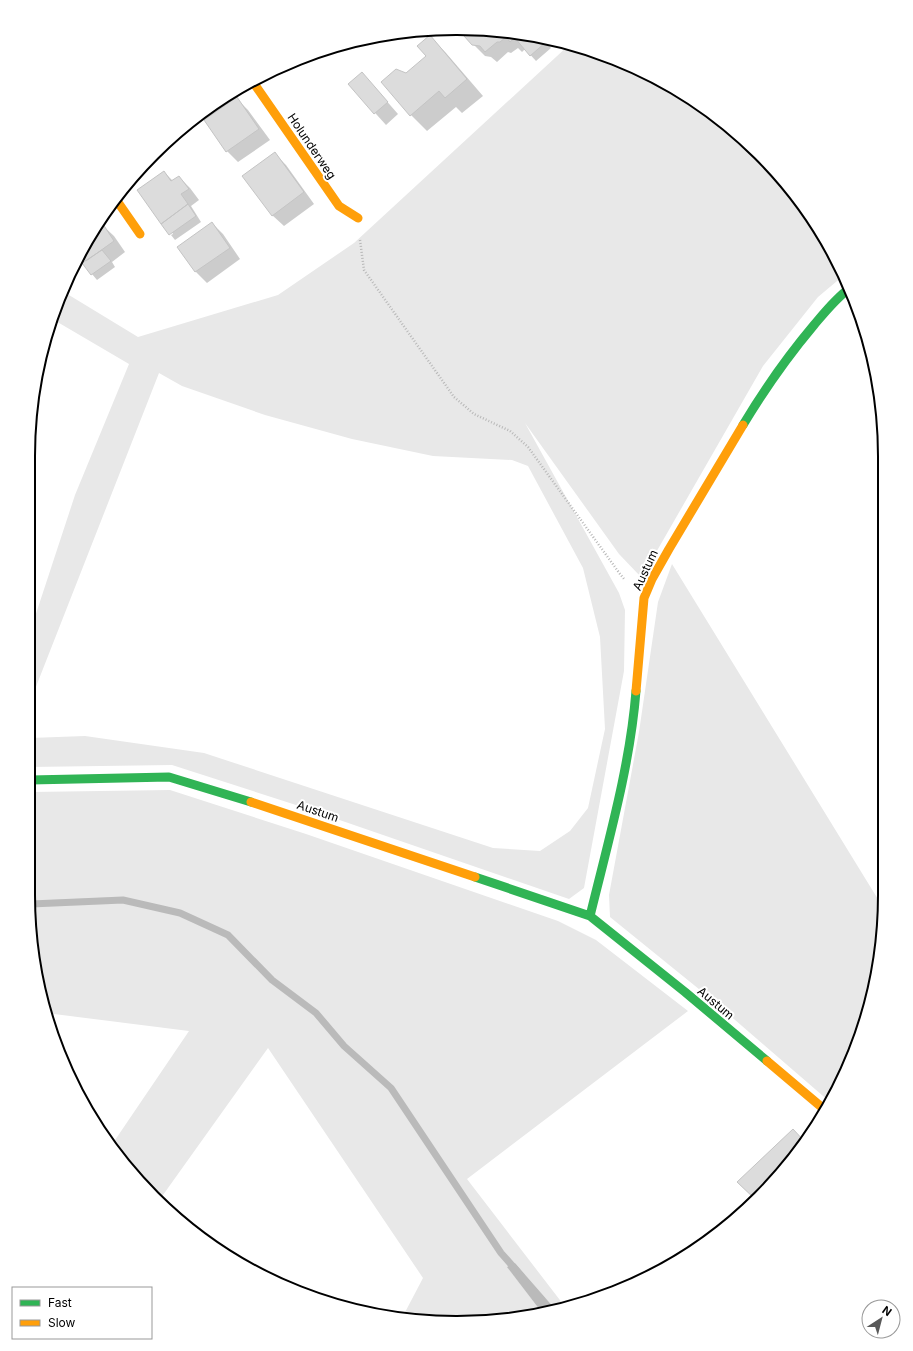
<svg xmlns="http://www.w3.org/2000/svg" width="913" height="1351" font-family="Inter,sans-serif">
<rect width="100%" height="100%" fill="#fff"/>
<path fill="#e8e8e8" d="M569 45 620 61 694 100 759 153 813 218 843 276 818 297 763 366 658 549 640 576 619 554 525 423 619 593 625 610 624 671 584 888 569 899 296 805 172 765 30 767V738L85 736 204 753 493 848 540 851 570 831 588 808 605 729 600 637 583 568 528 466 512 460 433 456 352 439 265 415 182 386 159 373 30 702 29 635 75 495 129 364 54 320 64 292 138 337 278 295 354 243Z
M672 564 884 909 877 978 841 1084 830 1102 705 994 610 917 609 895 639 732 658 602Z
M170 790 306 834 558 921 596 940 688 1011 467 1179 566 1308 556 1310 515 1263 508 1268 543 1314 428 1322 402 1318 423 1278 268 1048 158 1202 111 1146 189 1031 54 1014 47 1017 32 951 31 792Z"/>
<path fill="#bababa" d="M515 1263 556 1310 543 1314 507 1267Z"/>
<path fill="#0003" d="M466 29 540 36 542 37 551 48 536 61 525 49 522 52 518 48 511 53 508 52 497 62 491 57 485 56 465 36Z
M430 37 446 53 483 96 462 113 456 107 427 131 411 115 406 74 427 56Z
M362 73 398 114 386 125 349 84Z
M237 99 248 110 270 140 238 162 227 151 206 120Z
M275 154 286 165 314 204 284 226 272 215Z
M164 172 173 181 179 177 190 188 199 200 191 206 201 222 175 240 171 235 173 234 172 232Z
M100 223 114 236 125 252 112 262 115 267 97 280 92 274 87 261 81 253Z
M212 223 223 234 240 259 207 283 196 272 178 247Z
M797 1155 756 1200 739 1182Z"/>
<g fill="none" stroke-linecap="round" stroke-linejoin="round">
<path stroke="#bababa" stroke-width="7" d="M31 904 123 900 180 913 228 935 272 980 316 1013 344 1046 391 1088 501 1253 517 1271"/>
</g>
<path fill="#dcdcdc" stroke="#c4c4c4" d="M465 29 519 34 510 42 506 37 500 42H497L485 52 480 46 472 45 464 36Z
M519 34 540 36 542 37 546 42 530 56 515 38Z
M430 35 467 79 445 98 439 91 410 116 381 82 396 69 406 73 426 56 417 46Z
M362 72 388 102 374 114 348 84Z
M237 97 259 129 226 152 204 120Z
M275 152 304 192 272 216 242 176Z
M164 171 171 181 179 176 189 189 181 194 188 204 161 224 137 190Z
M188 204 196 216 169 235 161 224Z
M212 222 230 248 195 272 177 247Z
M103 224 114 241 86 261 80 254 98 225 99 226Z
M102 250 111 261 91 275 82 263Z
M793 1129 805 1142 797 1155 756 1200 737 1182Z"/>
<g fill="none" stroke-linecap="round" stroke-linejoin="round">
<path stroke="#b8b8b8" stroke-width="2.5" stroke-dasharray="1 2" stroke-linecap="butt" d="M360 240 364 270 454 397 474 414 510 431 528 447 620 574 625 580"/>
<path stroke="#30b455" stroke-width="9" d="M743 425C764 390 787 357 814 325 825 312 836 298 850 288
M30 780 169 777 251 802
M475 877 590 916 685 992 767 1061
M590 916C608 842 630 767 636 691"/>
<path stroke="#ff9f0a" stroke-width="9" d="M253 82 339 206 358 218
M115 198 140 234
M636 691 644 598 652 579 669 549 743 425
M251 802 475 877
M767 1061 825 1110"/>
</g>
<g text-anchor="middle" dominant-baseline="central" stroke-width="4" stroke-linejoin="round" paint-order="stroke">
<g font-size="12" fill="#000" stroke="#fff">
<text transform="translate(312 146) rotate(56)">Holunderweg</text>
<text transform="translate(645 570) rotate(-65)">Austum</text>
<text transform="translate(318 811) rotate(19)">Austum</text>
<text transform="translate(716 1003) rotate(40)">Austum</text>
</g>
</g>
<path d="M0 0H913V1351H0ZM456 35H457A421 421 0 0 1 878 456V895A421 421 0 0 1 457 1316H456A421 421 0 0 1 35 895V456A421 421 0 0 1 456 35Z" fill="#fff" fill-rule="evenodd"/>
<path fill="none" stroke="#000" stroke-width="2" d="M456 35H457A421 421 0 0 1 878 456V895A421 421 0 0 1 457 1316H456A421 421 0 0 1 35 895V456A421 421 0 0 1 456 35Z"/>
<rect x="12" y="1287" width="140" height="52" fill="#ffffff" stroke="#999999"/>
<rect x="20" y="1300" width="20" height="6" fill="#30b455" stroke="#999999"/>
<text x="48" y="1307" font-size="12" fill="#000000">Fast</text>
<rect x="20" y="1320" width="20" height="6" fill="#ff9f0a" stroke="#999999"/>
<text x="48" y="1327" font-size="12" fill="#000000">Slow</text>
<g transform="translate(881 1319) rotate(36)"><circle r="19" fill="#ffffff" stroke="#999999"/>
<path d="M0-3L7 15L0 10L-7 15Z" fill="#595959"/>
<text y="-6" font-size="11" font-weight="bold" text-anchor="middle" fill="#000000">N</text>
</g>
</svg>
